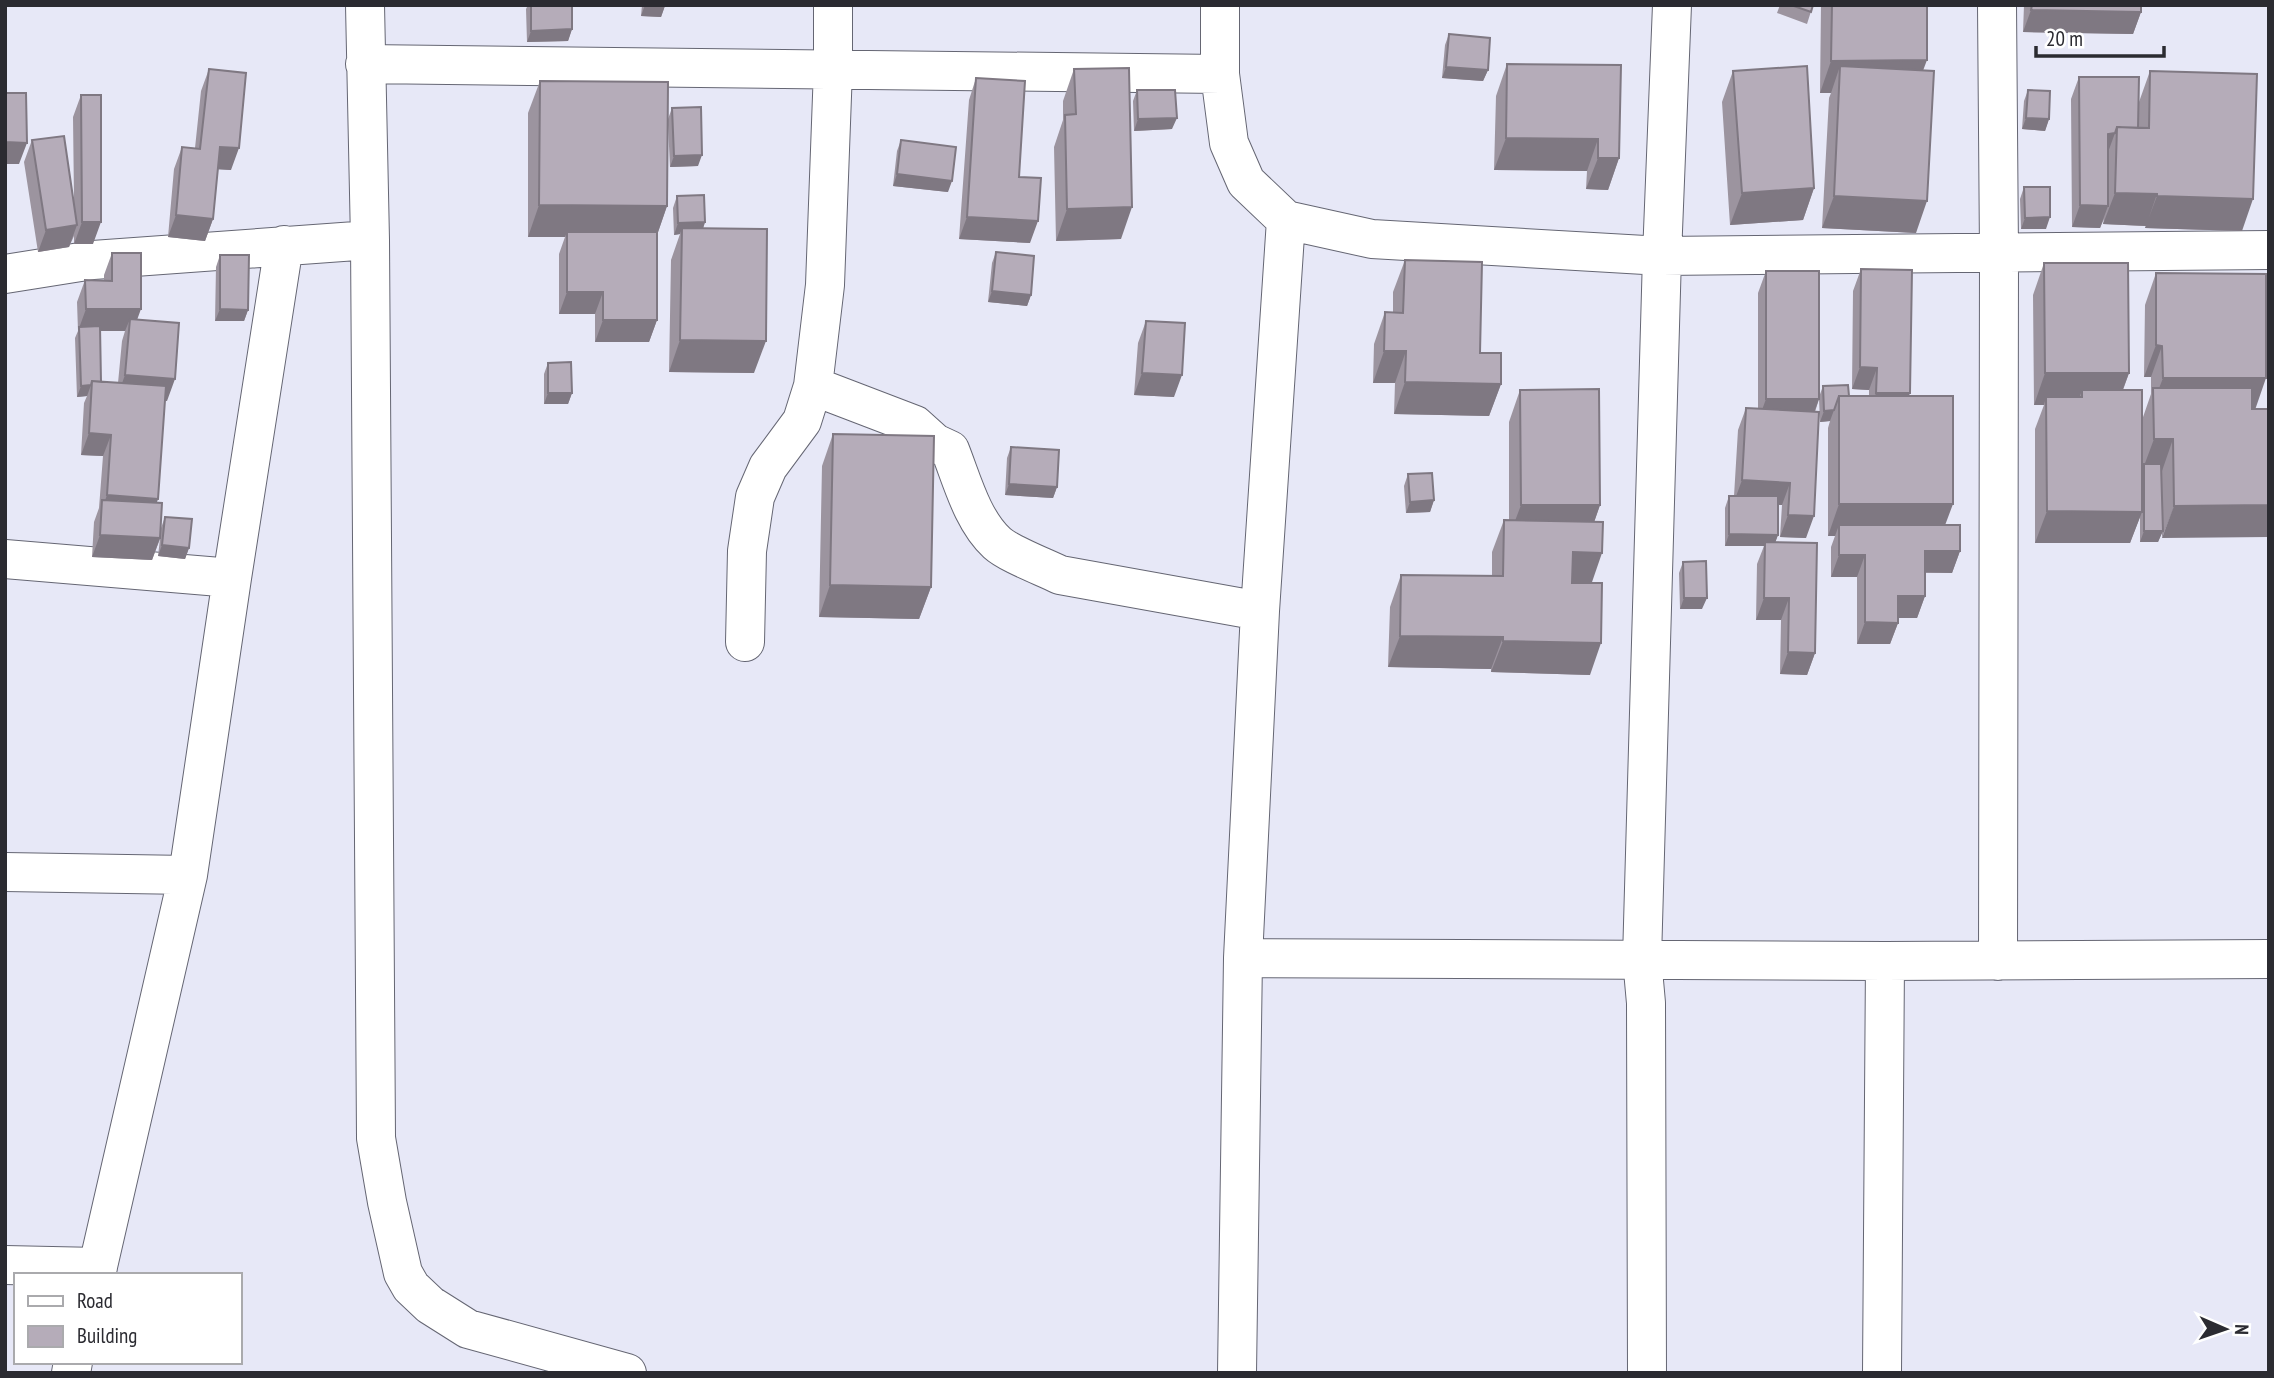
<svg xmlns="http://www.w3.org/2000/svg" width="2274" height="1378" font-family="'PT Sans Narrow',sans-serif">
<rect width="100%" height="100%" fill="#e7e8f7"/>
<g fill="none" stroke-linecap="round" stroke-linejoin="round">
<defs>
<path id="street" d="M365 5 370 240 376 1138 387 1202 403 1273 411 1287 430 1305 468 1329 627 1373
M1220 5V74L1229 143 1246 182 1286 220 1372 239 1662 256 2269 250
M1997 5 1999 253 1998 961
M365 64 1220 74
M5 274 93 260 370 240
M813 386 915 425 935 443 950 450C962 480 972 520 997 543 1009 554 1044 567 1060 575L1260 611
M5 559 232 578
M745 642 747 551 755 497 768 467 802 421 813 386 825 285 833 69V5
M5 872 188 875
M1243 958 1885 961 2269 959
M5 1265 98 1267
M96 1275 188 875 232 578 284 245
M71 1373 73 1362
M1237 1373 1243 958 1260 611 1286 220
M1647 1373 1646 1003 1642 959 1662 256 1672 5
M1882 1373 1885 961"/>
</defs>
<use href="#street" stroke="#656673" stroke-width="40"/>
<use href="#street" stroke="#fff" stroke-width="38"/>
</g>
<path fill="#9c949f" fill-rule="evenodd" d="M528 5H572V29L568 41 527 42 526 9Z
M642 5H665L661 17 641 16Z
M1780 5H1813L1807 24 1777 13Z
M1821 5H1927L1923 70 1916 233 1822 228 1829 98 1831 93H1820Z
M2024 5H2141V12L2133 34 2023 32Z
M1449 34 1488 70 1483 81 1442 78 1445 45Z
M1507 64 1619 158 1608 190 1586 189 1587 171 1494 170 1496 96Z
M209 69 231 170 218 169 213 219 205 241 168 237 174 169 182 147 195 148 201 91Z
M1074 69 1121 239 1056 241 1054 147 1063 120V101Z
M1733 71 1814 188 1803 220 1730 225 1722 102Z
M2150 71 2242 231 2145 228 2146 226 2103 224 2104 219 2100 228 2072 227 2071 99 2079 77 2139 102Z
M976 78 1030 243 959 239 969 100Z
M540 81 668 119 672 108 698 166 670 167 668 125 667 206 657 235V320L649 342H595V314H559V254L565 237H528V113Z
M1137 90 1172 129 1134 131 1133 101Z
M2028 90 2049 119 2045 131 2022 129 2024 101Z
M81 95 93 244H74V236L69 247 38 252 24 162 32 140 74 199 73 117Z
M901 140 948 192 893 186 897 151Z
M2024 187 2046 229H2021L2020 199Z
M677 196 705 222 703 229 754 373 669 372 671 260 680 234 674 235 673 208Z
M996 252 1031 295 1027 306 988 302 992 263Z
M112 253 167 401 165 400 157 503 161 528 165 517 189 548 185 559 158 556 160 539 152 560 92 557 94 522 99 508 103 456 81 455 84 403 87 396 77 397 75 338 78 331 77 302 85 280 104 281V275ZM100 331H125L122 341 118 383 101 382Z
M220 255 248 310 244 321H215L216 267Z
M1405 260 1480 353 1501 384 1489 416 1394 414 1395 383H1373L1374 344 1385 312 1393 313V292Z
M2044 263 2129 373 2123 390 2142 420 2151 394V377H2144L2145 305 2156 273 2266 274 2162 538V532L2158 542H2140V517L2130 543H2035V429L2044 405H2034L2033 295Z
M1861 269 1909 396 1945 525 1960 551 1952 573H1925V596L1917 618H1898V623L1890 644H1857V577H1831V547L1835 536H1828V428L1830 421 1820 422 1819 399 1815 412 1806 538 1780 537 1782 505H1778V535L1775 542 1815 653 1807 675 1780 674 1781 620H1756L1757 564 1764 546H1725V508L1729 496H1734L1738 430 1746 408H1758V293L1766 271 1819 397 1823 386 1849 396H1869V390L1852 389 1853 291Z
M1146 321 1174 397 1134 395 1138 343Z
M548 363 572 393 568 404H544V374Z
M1520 390 1600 505 1594 522 1591 583 1590 675 1491 672V669L1388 667 1390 607 1401 575 1492 576V552L1504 520 1509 521V422Z
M833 434 931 587 919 619 819 617 822 466Z
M1011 447 1057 487 1053 498 1005 495 1007 458Z
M1408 474 1434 500 1430 512 1406 513 1404 486Z
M1683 562 1702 609H1680L1679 573Z"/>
<path fill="#7f7882" d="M645 5 665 6 661 17 641 16Z
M2031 10 2141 12 2133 34 2023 32Z
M572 29 568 41 527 42 531 31Z
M1927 60 1915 92 1840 66 1831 93H1820L1831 61Z
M1446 67 1488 70 1483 81 1442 78Z
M1177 118 1172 129 1134 131 1138 119Z
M2026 118 2049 119 2045 131 2022 129Z
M2115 133 2107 155 2108 134Z
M1506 138 1598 139 1587 171 1494 170Z
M5 142 27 143 19 164H5Z
M220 147 239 148 231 170 212 169Z
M702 155 698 166 670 167 674 156Z
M1598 158H1619L1608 190 1586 189Z
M897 174 952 181 948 192 893 186Z
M1814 188 1803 220 1730 225 1742 193Z
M2115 193 2157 194 2146 226 2103 224Z
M1834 196 1927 201 1916 233 1822 228Z
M2157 196 2253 199 2242 231 2145 228Z
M539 205 667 206 656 238 567 232 565 237H528Z
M2080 205 2108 206 2100 228 2072 227Z
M1132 207 1121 239 1056 241 1067 209Z
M176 215 213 219 205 241 168 237Z
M967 217 1038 221 1030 243 959 239Z
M2050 217 2046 229H2021L2025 218Z
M82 222H101L93 244H74Z
M705 222 701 234 682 228 680 234 674 235 678 223Z
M77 225 69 247 38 252 46 230Z
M992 291 1031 295 1027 306 988 302Z
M567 292H603L595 314H559Z
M86 309H141L133 331 130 319 125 331H80L79 327 78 331Z
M220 309 248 310 244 321H215Z
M603 320H657L649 342H595Z
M680 340 766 341 754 373 669 372Z
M2156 345 2162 346 2151 377H2144Z
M1384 351H1406L1395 383H1373Z
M1860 367 1877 368 1869 390 1852 389Z
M1142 373 1182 375 1174 397 1134 395Z
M2045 373H2129L2117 405 2082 397V390L2077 405 2046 397 2044 405H2034Z
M125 375 175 379 167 401 117 397Z
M2163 378H2266L2255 410 2153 404Z
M1405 382 1501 384 1489 416 1394 414Z
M91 385 87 396 77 397 81 386Z
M548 393H572L568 404H544Z
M1876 393H1910L1902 415H1868Z
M1766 399H1819L1811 421H1758Z
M1834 410 1830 421 1820 422 1824 411Z
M89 433 111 435 103 456 81 455Z
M2154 439H2173L2162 471 2144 466Z
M1742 480 1790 483 1782 505 1734 502Z
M1009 484 1057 487 1053 498 1005 495Z
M107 495 158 499 150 521 102 509Z
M1434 500 1430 512 1406 513 1410 502Z
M1839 504H1953L1941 536 1839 525 1835 536H1828Z
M1521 505H1600L1589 537H1509Z
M2269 505V537L2162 538 2174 506Z
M2047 511 2142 512 2130 543H2035Z
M1788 515 1814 516 1806 538 1780 537Z
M2144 531H2163L2158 542H2140Z
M1729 534 1778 535 1774 546 1765 542 1764 546H1725Z
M100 535 160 538 152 560 92 557Z
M162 545 189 548 185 559 158 556Z
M1925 551H1960L1952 573 1917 572Z
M1573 552 1602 553 1591 585 1561 584Z
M1839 555H1865L1857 577H1831Z
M830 585 931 587 919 619 819 617Z
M1898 596H1925L1917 618H1890Z
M1684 598H1707L1702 609H1680Z
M1764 598H1789L1781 620H1756Z
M1865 622 1898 623 1890 644H1857Z
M1400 636 1503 637 1491 669 1388 667Z
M1503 641 1601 643 1590 675 1491 672Z
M1788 652 1815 653 1807 675 1780 674Z"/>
<path fill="#b5acb9" stroke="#7f7882" stroke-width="2" d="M531 5H572V29L531 31Z
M1791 5H1813L1811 12Z
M1832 5H1927V60L1831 61Z
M2032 5H2141V12L2031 10Z
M1449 34 1490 38 1488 70 1446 67Z
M1507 64 1621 65 1619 158H1598V139L1506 138Z
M1807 66 1814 188 1742 193 1733 71Z
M1840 66 1934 71 1927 201 1834 196Z
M1129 68 1132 207 1067 209 1065 115 1076 114 1074 69Z
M209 69 246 73 239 148 220 147 213 219 176 215 182 147 200 149Z
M2150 71 2257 74 2253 199 2157 196V194L2115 193 2117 127 2149 128Z
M2079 77H2139L2138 128 2117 127 2115 133 2108 134V206L2080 205Z
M976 78 1025 81 1019 177 1041 178 1038 221 967 217Z
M540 81 668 82 667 206 539 205Z
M1137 90H1175L1177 118 1138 119Z
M2028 90 2050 91 2049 119 2026 118Z
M5 93H26L27 143 5 142Z
M81 95H101V222H82Z
M701 107 702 155 674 156 672 108Z
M64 136 77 225 46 230 32 140Z
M901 140 956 147 952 181 897 174Z
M2024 187H2050V217L2025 218Z
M704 195 705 222 678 223 677 196Z
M682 228 767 229 766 341 680 340Z
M567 232H657V320H603V292H567Z
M996 252 1034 256 1031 295 992 291Z
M112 253H141V309H86L85 280 112 281Z
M220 255H249L248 310 220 309Z
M1405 260 1482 262 1480 353H1501V384L1405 382 1406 351H1384L1385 312 1403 313Z
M2044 263H2128L2129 373H2045Z
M1861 269 1912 270 1910 393H1876L1877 368 1860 367Z
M1766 271H1819V399H1766Z
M2156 273 2266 274V378H2163L2162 346 2156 345Z
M130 319 179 323 175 379 125 375Z
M1146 321 1185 323 1182 375 1142 373Z
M100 326 101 382 92 381 91 385 81 386 79 327Z
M571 362 572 393H548V363Z
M92 381 166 386 158 499 107 495 111 435 89 433Z
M1848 385 1849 396H1839L1834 410 1824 411 1823 386Z
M2153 388H2252V409H2269V505L2174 506 2173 439H2154Z
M1599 389 1600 505H1521L1520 390Z
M2082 390H2142V512L2047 511 2046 397H2082Z
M1839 396H1953V504H1839Z
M1746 408 1819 412 1814 516 1788 515 1790 483 1742 480Z
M833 434 934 436 931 587 830 585Z
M1011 447 1059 450 1057 487 1009 484Z
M2144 464H2161L2163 531H2144Z
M1432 473 1434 500 1410 502 1408 474Z
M1729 496H1778V535L1729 534Z
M102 500 162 503 160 538 100 535Z
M165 517 192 519 189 548 162 545Z
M1504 520 1603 522 1602 553 1573 552 1572 583H1602L1601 643 1503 641V637L1400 636 1401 575 1503 576Z
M1839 525H1960V551H1925V596H1898V623L1865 622V555H1839Z
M1765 542 1817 543 1815 653 1788 652 1789 598H1764Z
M1706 561 1707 598H1684L1683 562Z"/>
<rect width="2274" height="1378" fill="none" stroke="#2b2b31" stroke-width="14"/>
<rect x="14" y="1273" width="228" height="91" fill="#ffffff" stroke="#aaaaad" stroke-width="2"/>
<rect x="28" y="1296" width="35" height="10" fill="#ffffff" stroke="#aaaaad" stroke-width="2"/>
<text x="77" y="1308" font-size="21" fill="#2b2b31">Road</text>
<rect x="28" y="1326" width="35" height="21" fill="#b5acb9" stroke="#aaaaad" stroke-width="2"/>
<text x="77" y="1343" font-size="21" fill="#2b2b31">Building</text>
<g transform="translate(2225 1329) rotate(92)" stroke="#ffffff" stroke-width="5" paint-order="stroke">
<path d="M0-5L12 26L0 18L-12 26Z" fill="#2b2b31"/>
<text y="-10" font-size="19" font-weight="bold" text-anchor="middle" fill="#2b2b31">N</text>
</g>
<path d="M2036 46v10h128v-10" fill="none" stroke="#2b2b31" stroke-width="3.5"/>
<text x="2046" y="46" font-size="21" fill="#2b2b31" stroke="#ffffff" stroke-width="5" paint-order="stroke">20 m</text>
</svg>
